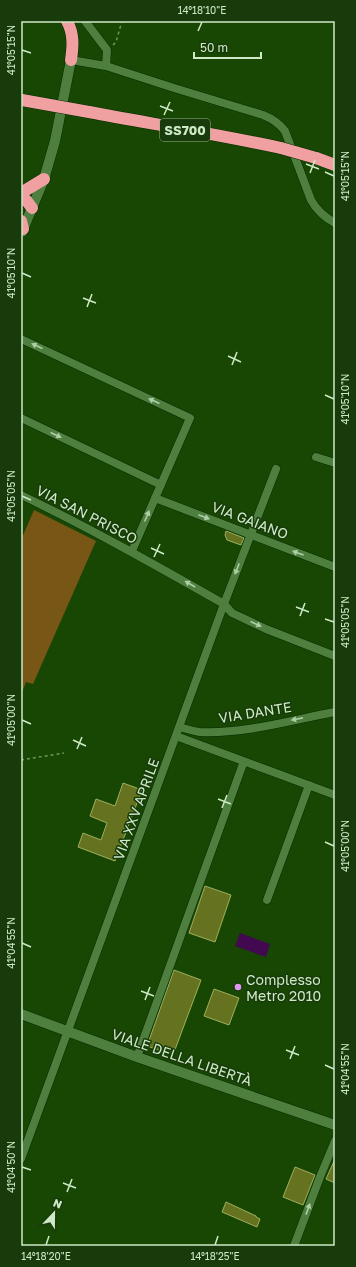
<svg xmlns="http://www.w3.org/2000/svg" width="356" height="1267" font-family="'Golos Text',sans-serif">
<rect width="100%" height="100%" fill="#184703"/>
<path fill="#785615" d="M34 510 96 541 33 684 26 682 21 695V540Z"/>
<path fill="#420950" d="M240 933 270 944 266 957 235 946Z"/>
<path fill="#657320" stroke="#9eaf5e" d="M226 531 244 538 241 545 227 540 225 535Z
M123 783 142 790 115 861 78 847 83 833 101 840 107 823 90 816 96 799 115 806Z
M205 886 231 895 215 942 189 933Z
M174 970 201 980 173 1055 147 1046Z
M214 989 239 998 229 1025 204 1016Z
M335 1159V1183L326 1179Z
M295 1167 315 1175 303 1205 283 1197Z
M226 1202 256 1216V1217L260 1219 257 1227 222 1212Z"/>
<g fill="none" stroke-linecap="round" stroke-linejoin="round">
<defs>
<path id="street" d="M85 21 107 50 106 66
M71 60 106 66 174 88 263 115C273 119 279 123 285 131L311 200C317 211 324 217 335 223
M21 339 190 418 132 551
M21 418 161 485
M316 457 335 463
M21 495C90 528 157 566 224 604L232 613 266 629 335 656
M155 498 335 567
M179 727C186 729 193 731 200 732 245 734 291 720 335 712
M176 736 335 795
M267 900 309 785
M137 1057 244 761
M21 1159 224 604 276 469
M294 1246 320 1177 335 1141"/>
<path id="secondary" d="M22 232 44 179 55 141 71 60
M21 1014 137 1057 335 1125"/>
<path id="highway" d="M67 21C74 34 73 46 71 60
M89 112C153 124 217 134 281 148
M316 158 335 165
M21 193 44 179
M21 198 26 200 32 208
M21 221 23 229"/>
</defs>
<use href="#street" stroke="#062b00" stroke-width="9"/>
<use href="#secondary" stroke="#062b00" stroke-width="11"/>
<use href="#highway" stroke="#062b00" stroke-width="13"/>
<path stroke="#6f9460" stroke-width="1.5" stroke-dasharray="3 3" stroke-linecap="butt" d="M113 45 116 42 122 21
M21 760 64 753"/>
<use href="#street" stroke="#4e7f3f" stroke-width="8"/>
<use href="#secondary" stroke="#4e7f3f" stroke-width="10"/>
<use href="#highway" stroke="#f1a0a1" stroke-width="12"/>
<defs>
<path id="highway-bridge" d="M22 100 89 112
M281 148 316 158"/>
</defs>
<use href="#highway-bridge" stroke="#062b00" stroke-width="13" stroke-linecap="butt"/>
<use href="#highway-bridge" stroke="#f1a0a1" stroke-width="12"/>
</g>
<defs><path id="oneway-solid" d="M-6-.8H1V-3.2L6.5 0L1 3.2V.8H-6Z"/></defs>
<g fill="#aecea5">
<use href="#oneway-solid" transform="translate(37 346) rotate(-155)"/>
<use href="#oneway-solid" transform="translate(154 401) rotate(-155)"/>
<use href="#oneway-solid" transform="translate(56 435) rotate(25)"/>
<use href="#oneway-solid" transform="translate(147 516) rotate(-67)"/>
<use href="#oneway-solid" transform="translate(204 517) rotate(21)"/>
<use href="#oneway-solid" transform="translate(298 553) rotate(-160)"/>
<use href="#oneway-solid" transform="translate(237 569) rotate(111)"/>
<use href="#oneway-solid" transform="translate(190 584) rotate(-150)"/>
<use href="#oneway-solid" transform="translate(256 624) rotate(25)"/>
<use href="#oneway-solid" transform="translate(297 719) rotate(169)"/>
<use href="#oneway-solid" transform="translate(308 1209) rotate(-70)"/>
</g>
<path fill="none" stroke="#cee9c7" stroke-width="1.5" d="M198 31 202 22M22 50 31 53M160 106 173 111M164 115 170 102M306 164 319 169M325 172 334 176M310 173 315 160M22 273 31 277M83 298 96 303M87 307 92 294M228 356 241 362M232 365 237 352M325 395 334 399M22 496 31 500M151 548 164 554M154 557 160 544M296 607 309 612M300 616 305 603M325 619 334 622M22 720 31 724M73 740 86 746M77 749 82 737M218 799 231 804M222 808 227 795M325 842 334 846M22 943 31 947M141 991 154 996M145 1000 150 987M286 1050 299 1055M290 1059 295 1046M325 1065 334 1069M22 1167 31 1170M63 1183 76 1188M67 1192 72 1179M46 1245 49 1236M215 1245 218 1236"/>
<circle fill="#de98f2" stroke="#173b0a" stroke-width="1.5" cx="238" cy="987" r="4"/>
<g text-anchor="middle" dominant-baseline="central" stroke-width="3" stroke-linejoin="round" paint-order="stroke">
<rect fill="#173b0a" stroke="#97b58e" stroke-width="1" x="160" y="119" width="50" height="22" rx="3"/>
<g font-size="13" font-weight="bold" fill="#cee9c7">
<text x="185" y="130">SS700</text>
</g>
<g font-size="14" fill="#cee9c7" stroke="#173b0a">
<text transform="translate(87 514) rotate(27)">VIA SAN PRISCO</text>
<text transform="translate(250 520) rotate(21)">VIA GAIANO</text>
<text transform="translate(255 712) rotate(-9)">VIA DANTE</text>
<text transform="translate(136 809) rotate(-70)">VIA XXV APRILE</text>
<text transform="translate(182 1057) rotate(19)">VIALE DELLA LIBERTÀ</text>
</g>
<g font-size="14" fill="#cee9c7" stroke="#173b0a" text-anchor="start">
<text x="246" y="979">Complesso<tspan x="246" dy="16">Metro 2010</tspan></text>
</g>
</g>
<rect width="356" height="1267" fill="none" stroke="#173b0a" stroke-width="44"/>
<g transform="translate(54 1213) rotate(22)" stroke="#173b0a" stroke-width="3" paint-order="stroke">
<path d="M0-3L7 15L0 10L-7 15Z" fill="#cee9c7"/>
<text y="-6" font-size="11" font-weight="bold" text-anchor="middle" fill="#cee9c7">N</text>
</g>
<path d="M194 52v6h67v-6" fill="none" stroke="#cee9c7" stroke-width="2"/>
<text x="200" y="52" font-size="12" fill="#cee9c7" stroke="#173b0a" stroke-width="3" paint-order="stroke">50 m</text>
<rect x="22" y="22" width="312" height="1223" fill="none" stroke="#cee9c7" stroke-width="1.5"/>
<g font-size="10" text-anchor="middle" fill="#cee9c7">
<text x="202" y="14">14°18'10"E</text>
<text transform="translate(11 50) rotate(-90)" y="4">41°05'15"N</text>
<text transform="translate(345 176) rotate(-90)" y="4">41°05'15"N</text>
<text transform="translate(11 273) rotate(-90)" y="4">41°05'10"N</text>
<text transform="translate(345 399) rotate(-90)" y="4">41°05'10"N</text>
<text transform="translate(11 496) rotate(-90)" y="4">41°05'05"N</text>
<text transform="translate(345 622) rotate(-90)" y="4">41°05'05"N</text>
<text transform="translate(11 720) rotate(-90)" y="4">41°05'00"N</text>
<text transform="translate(345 846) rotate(-90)" y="4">41°05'00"N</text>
<text transform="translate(11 943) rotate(-90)" y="4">41°04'55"N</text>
<text transform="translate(345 1069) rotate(-90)" y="4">41°04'55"N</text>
<text transform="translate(11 1167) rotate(-90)" y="4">41°04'50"N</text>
<text x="46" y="1260">14°18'20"E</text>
<text x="215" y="1260">14°18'25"E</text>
</g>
</svg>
